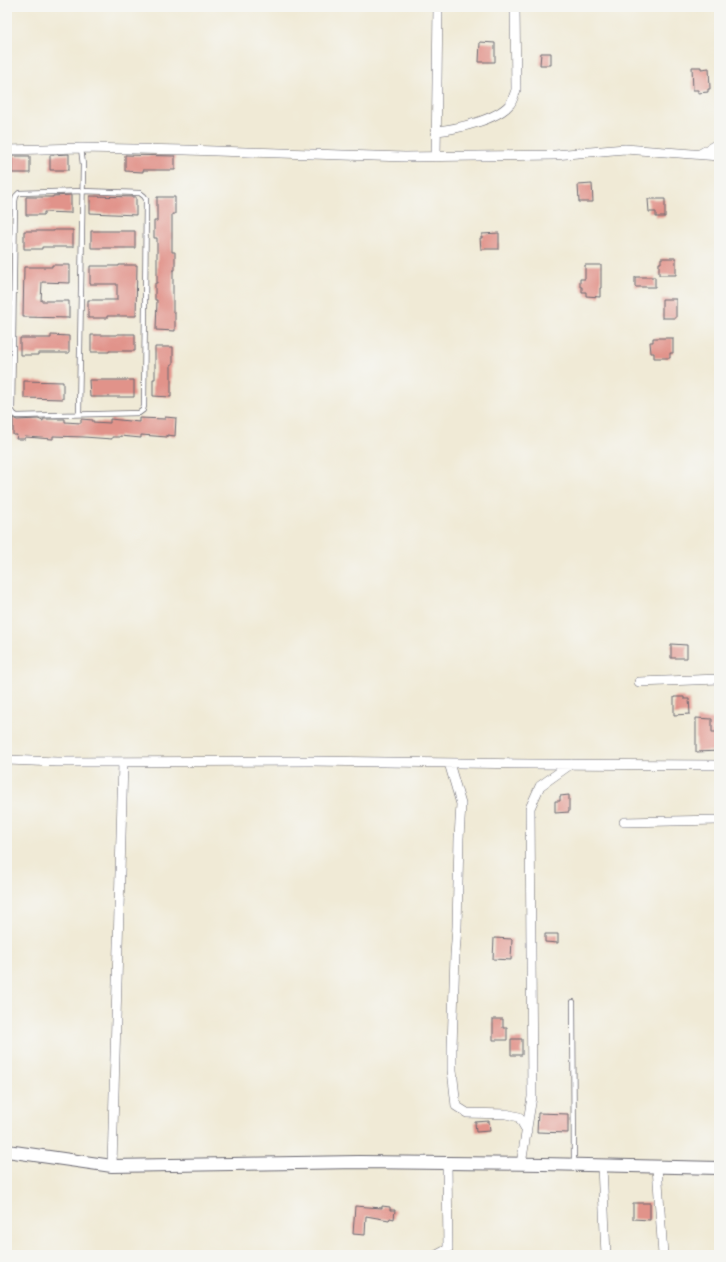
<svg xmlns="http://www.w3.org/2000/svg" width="726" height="1262" font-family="'Gochi Hand',sans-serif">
<rect width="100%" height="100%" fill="#f6f6f2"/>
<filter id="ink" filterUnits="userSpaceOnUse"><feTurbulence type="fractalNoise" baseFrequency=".025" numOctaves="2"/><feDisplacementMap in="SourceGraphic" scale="8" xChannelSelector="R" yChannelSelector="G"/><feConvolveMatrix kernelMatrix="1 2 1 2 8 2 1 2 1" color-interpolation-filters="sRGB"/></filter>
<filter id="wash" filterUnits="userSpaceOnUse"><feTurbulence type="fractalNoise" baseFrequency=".012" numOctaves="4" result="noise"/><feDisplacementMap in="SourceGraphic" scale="16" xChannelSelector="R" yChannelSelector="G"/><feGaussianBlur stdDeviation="0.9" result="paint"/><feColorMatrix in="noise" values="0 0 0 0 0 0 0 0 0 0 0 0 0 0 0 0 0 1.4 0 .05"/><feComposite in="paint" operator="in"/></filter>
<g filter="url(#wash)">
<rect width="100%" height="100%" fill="#f0ead6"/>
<g id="blocks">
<path fill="#e1938a" d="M480 42 495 43V62H479Z
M541 53H551V65H540Z
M692 67H701V69L709 68 710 89H708V92L698 93V90H693Z
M69 154V170H50V155Z
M125 155 175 156V170H143V172L125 171Z
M12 156H30V173H12Z
M592 184 593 202H579L578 185Z
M71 195V213L44 212V215H26V197H53V196Z
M90 196 136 197V215L90 213Z
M157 197H175V214H172V252H175V270H173V313H175V331L156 330 157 300H155V283H157V238H154V221H157Z
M648 199H665V217H656V212H649Z
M54 230H73V247H42V249H24V231H54Z
M91 231H135V248H91Z
M499 233V249H481L480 238H482V234Z
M661 258H676V275H659V263H661Z
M52 265H70V283L42 282 41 301H69V318L23 317 24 267H52Z
M119 265H137L136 316H107V318H88V300H117V284H90V266H119Z
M585 265H601V288H600V297L586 296V292H582V287H580V279H585Z
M635 277H655V287H635Z
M662 299H676V318H662Z
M117 334H135V351H109V352H91V335H117Z
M51 335 69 336V353H38V355H20V338H51Z
M653 338H673V353H670V358H654V353H651L650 342H653Z
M155 347H173V364H171V397L153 396V379H155Z
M89 380H134V397H90Z
M24 381 63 382V399L24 398Z
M165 417 176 418 175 436 167 435V437L141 435V438L120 436V437H112V439L84 437 53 436V439L25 437V439H16L17 435H13V418L17 420 38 419 43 421V419H65V422L81 423V419L93 420V422L110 423V419L139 422V418L165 419Z
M671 644 687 645V658H671Z
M674 697H684V699H689L690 714 674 715Z
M696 718 712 719V732H719V751L696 752Z
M569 795V812L555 813V801H560V796Z
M545 934H558V943L545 942Z
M494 938 512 939 511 960 493 959Z
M493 1019H503V1028H507V1040H493Z
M511 1039H522V1055H511Z
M538 1113 568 1114V1133L537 1132Z
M489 1121 490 1131 476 1132 475 1122Z
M633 1203H650V1220L633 1219Z
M355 1206 382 1208V1206L390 1207V1210H395L394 1219 390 1218 389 1220 366 1216 365 1235 353 1234Z"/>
</g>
</g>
<g filter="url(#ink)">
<use href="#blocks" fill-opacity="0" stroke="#6a6871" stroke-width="1"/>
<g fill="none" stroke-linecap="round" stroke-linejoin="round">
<defs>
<path id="lane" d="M83 191 140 193 144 196 146 199 144 406 143 410 139 413 17 416 14 414 12 411 15 201 16 196 19 193Z
M79 414 83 165 81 148
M573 1002 574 1163"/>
<path id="street" d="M437 131C456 129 497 120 510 104 513 100 514 95 516 90L515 7
M7 150 81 148 186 150 405 157 555 155 625 149 719 156
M700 154 719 143
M436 157 438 7
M639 682 719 679
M7 760 57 762 311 761 530 764 719 765
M449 763 461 804 459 838 457 927 455 955 452 1047V1070L456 1106 467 1113 506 1114 519 1117 527 1131
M624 822 719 820
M521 1164 532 1097 530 808 540 786 571 764
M112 1166 123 762
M602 1166 606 1255
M657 1167 663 1255
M437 1255 448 1249 447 1163"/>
<path id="secondary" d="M7 1151 112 1166 359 1162 543 1164 719 1168"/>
</defs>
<use href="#lane" stroke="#6a6871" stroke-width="6"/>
<use href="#street" stroke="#6a6871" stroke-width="10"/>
<use href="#secondary" stroke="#6a6871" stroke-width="14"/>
<use href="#lane" stroke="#fff" stroke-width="4.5"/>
<use href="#street" stroke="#fff" stroke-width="9"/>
<use href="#secondary" stroke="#fff" stroke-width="12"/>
</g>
</g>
<rect width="726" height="1262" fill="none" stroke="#f6f6f2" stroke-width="24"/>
</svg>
